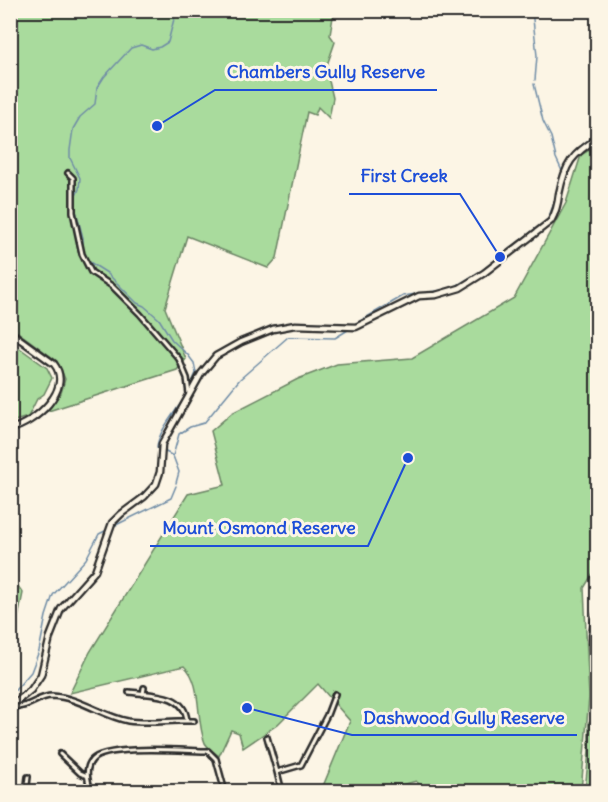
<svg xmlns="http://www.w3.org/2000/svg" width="608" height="802" font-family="Delius,sans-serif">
<rect width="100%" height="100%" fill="#fcf5e5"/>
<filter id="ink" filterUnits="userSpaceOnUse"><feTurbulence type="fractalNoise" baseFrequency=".0167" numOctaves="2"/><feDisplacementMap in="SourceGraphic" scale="12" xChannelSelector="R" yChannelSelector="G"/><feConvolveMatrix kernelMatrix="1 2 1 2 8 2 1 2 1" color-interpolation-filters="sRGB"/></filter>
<g filter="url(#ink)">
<path fill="#a9db9d" stroke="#6a8364" stroke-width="1.5" d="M11 11H334L330 35 335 42 326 68 333 98 329 118 318 107 315 115 307 112 277 258 268 268 187 236 165 308 186 359 177 370 42 413 61 393 65 379 57 361 11 327Z
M597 145 598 565 584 588 589 697 581 791H426L416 781 381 791H321L350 721 318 684 277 725 243 748 239 733 231 730 219 756C214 752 208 748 205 743 195 719 203 683 184 666L70 693 90 652 188 494 225 485 211 431 232 413 298 379 337 364 412 358 514 298 566 203 581 155Z
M10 341 47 368 52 378 44 394 37 399 28 417 11 422Z
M11 577 23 593 11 653H10Z
M597 716V791H585L589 751V722Z"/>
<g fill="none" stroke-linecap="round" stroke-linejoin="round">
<path stroke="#6f8ca6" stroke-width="1.5" d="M180 10 174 19 168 42 160 47 152 49 141 45 131 48 104 77 97 88 95 104 80 117 73 129 70 150V158L80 178 79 189 76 196V211L83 238V251L88 261 107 273 137 303 144 306 159 319 172 340 188 355 194 363 196 373 190 387
M532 10 537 56 535 80
M534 84 543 121 551 137 556 158 562 171
M561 178C566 157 579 146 598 135
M355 324 403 296 449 289 456 286 481 271 548 219 557 195
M160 449 157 448C157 432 178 409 186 395
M164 451 173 456
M176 483 179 472 173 456 179 434 190 427 204 423 240 379 288 337 335 338 348 330
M114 526 171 498 176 486
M10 696 31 672 39 651 46 616 53 595 86 559 99 534 105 531"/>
<defs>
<path id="street" d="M68 173 73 178V212L82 254 91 272 112 286 140 314 179 359 187 378 189 394
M129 692C150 695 185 692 187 721
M143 694 144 688
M14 705 17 707C30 707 39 696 52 696 79 697 102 716 128 721 149 724 172 720 194 721
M267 737 277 772
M60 754 80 773 87 776
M28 777 27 785 28 792
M91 792C88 781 84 769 92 760 106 744 186 751 208 751L216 759 225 792
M282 792 277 772 301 765 327 715 335 694"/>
<path id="secondary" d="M10 332 54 364C74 389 34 424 10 429
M598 611C590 630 590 655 598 674
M10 707 31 690 41 675 50 637 61 609 95 571 112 523 121 514 144 497 156 484 160 472 162 444 201 374 216 356 241 342 273 329 295 325 356 327 419 296 436 295 460 288 484 273 551 221C556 212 558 204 559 194 565 164 572 154 598 138"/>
</defs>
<use href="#street" stroke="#2b2b2b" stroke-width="8"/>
<use href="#secondary" stroke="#2b2b2b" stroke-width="9"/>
<use href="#street" stroke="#fcf5e5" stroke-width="3"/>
<use href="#secondary" stroke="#fcf5e5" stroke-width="4.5"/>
</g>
</g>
<path fill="none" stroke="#1d4ed8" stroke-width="2" d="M157 126L215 90H437M500 257L460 194H349M408 458L368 546H150M247 708L352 735H577"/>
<g fill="#1d4ed8" stroke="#fcf5e5" stroke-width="2">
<circle cx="157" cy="126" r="6"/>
<circle cx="500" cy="257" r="6"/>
<circle cx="408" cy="458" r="6"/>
<circle cx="247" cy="708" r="6"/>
</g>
<g font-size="18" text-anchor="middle" font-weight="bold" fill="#1d4ed8" stroke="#fcf5e5" stroke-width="6" stroke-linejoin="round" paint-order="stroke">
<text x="326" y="78">Chambers Gully Reserve</text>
<text x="404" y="182">First Creek</text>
<text x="259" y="534">Mount Osmond Reserve</text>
<text x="464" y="724">Dashwood Gully Reserve</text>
</g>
<rect width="608" height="802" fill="none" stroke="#fcf5e5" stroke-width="36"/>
<rect x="18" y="18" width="572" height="766" fill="none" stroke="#2b2b2b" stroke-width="2" filter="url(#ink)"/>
</svg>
